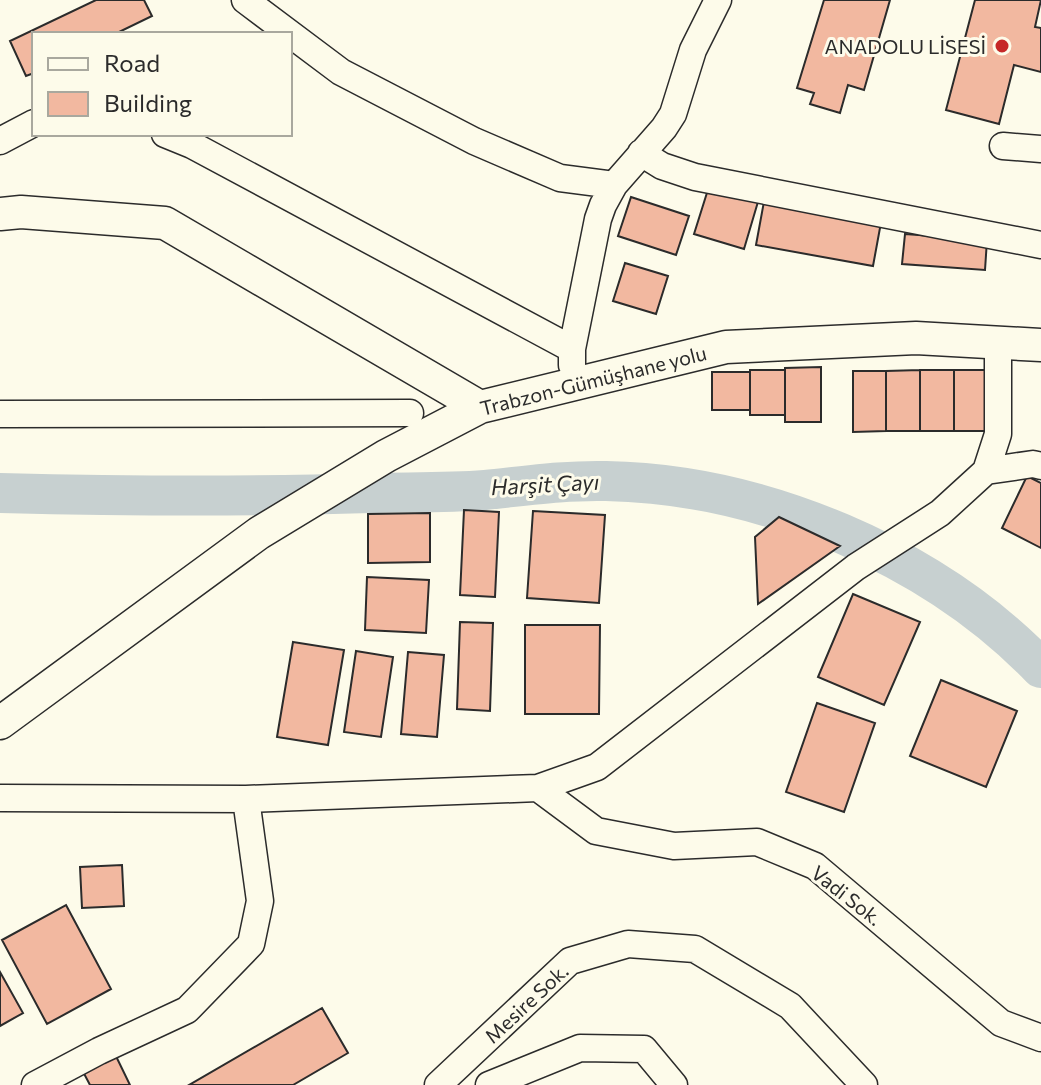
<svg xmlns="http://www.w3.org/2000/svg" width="1041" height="1085" font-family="Commissioner,sans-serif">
<rect width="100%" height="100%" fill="#fdfbea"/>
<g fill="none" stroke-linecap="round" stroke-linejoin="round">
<path stroke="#c7d0d0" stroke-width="40" d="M0 493C123 496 247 497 370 493 408 492 447 493 485 490 525 486 565 480 606 481 762 484 932 555 1041 668"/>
</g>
<path fill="#f2b8a0" stroke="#2b2b2b" stroke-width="2" d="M96 0H144L152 16 115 34H34V73L26 76 10 41Z
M824 0H890L864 90 848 85 840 113 810 104 814 93 797 88Z
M975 0H1041L1035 27 1041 28V72L1014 65 999 124 946 110Z
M711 180 760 195 744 249 694 234Z
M765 196 882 217 873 266 756 245Z
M631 197 689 216 676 255 618 236Z
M905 234 987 240 985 270 902 264Z
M625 263 668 276 656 314 613 301Z
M821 367V422H785V368Z
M750 370H785V415H750Z
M920 370V431H886V371Z
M920 370H954V431H920Z
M954 370H987V431H954Z
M853 371H886V431L853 432Z
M712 372H750V410H712Z
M1027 476 1041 483V548L1002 528Z
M464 510 499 512 495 597 460 595Z
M533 511 605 515 599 603 527 598Z
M430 513V562L368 563V514Z
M779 517 840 546 758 604 755 537Z
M367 577 429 580 426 633 365 630Z
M853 594 920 622 884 705 818 677Z
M460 622 493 623 490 711 457 709Z
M525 625H600L599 714H525Z
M293 642 344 650 328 745 277 737Z
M356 651 393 657 381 737 344 732Z
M408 652 444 655 437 737 401 734Z
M941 680 1017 711 986 787 910 756Z
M817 703 875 723 844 812 786 792Z
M122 865 124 906 82 908 80 867Z
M66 905 111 989 47 1024 2 940Z
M0 972 23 1013 0 1026Z
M322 1008 348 1053 293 1085H189Z
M113 1050 130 1085H90L80 1066Z"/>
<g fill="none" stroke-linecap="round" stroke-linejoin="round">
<defs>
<path id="minor" d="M245 0 341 72 474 141 560 178 614 185
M165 134 192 145 572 349
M0 141 34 123
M1003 146 1041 149
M641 153 662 166 695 177 1041 245
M572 365V349L598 219 603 205 614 185 664 128 673 114 693 50 718 0
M0 414 410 413
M986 471 1033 464 1041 466
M538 788 596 831 674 846 757 842 815 866 1001 1023 1041 1038
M0 798 246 799 538 788 597 767 856 567 940 513 986 471 998 434V343
M35 1085 99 1051 187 1010 251 944 260 901 246 799
M438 1085 570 961 628 944 695 949 790 1006 864 1085
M489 1085 580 1048 644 1049 674 1085"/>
<path id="major" d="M0 214 21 212 165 223 480 407
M0 723 259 533 386 456 480 407 726 347 916 338 1041 345"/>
</defs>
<use href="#minor" stroke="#2b2b2b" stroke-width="29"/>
<use href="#major" stroke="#2b2b2b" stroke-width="35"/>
<use href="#minor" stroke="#fdfbea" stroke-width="26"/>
<use href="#major" stroke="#fdfbea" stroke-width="32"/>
</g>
<circle fill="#c62828" stroke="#fdfbea" stroke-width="3" cx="1002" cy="46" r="8"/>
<g text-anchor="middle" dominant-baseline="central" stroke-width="6" stroke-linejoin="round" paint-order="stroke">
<g font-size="20" fill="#2b2b2b" stroke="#fdfbea" text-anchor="end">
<text x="986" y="46">ANADOLU LİSESİ</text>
</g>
<g font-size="20" fill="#2b2b2b" stroke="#fdfbea">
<text transform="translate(593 380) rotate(-14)">Trabzon-Gümüşhane yolu</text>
<text transform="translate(847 895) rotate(38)">Vadi Sok.</text>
<text transform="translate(526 1003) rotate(-43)">Mesire Sok.</text>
</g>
<g font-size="22" font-style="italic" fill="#2b2b2b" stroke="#fdfbea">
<text transform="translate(545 484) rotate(-3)">Harşit Çayı</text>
</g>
</g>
<rect x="32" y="32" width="260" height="104" fill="#fdfbea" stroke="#a9a89e" stroke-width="2"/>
<rect x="48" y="58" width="40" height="12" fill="#fdfbea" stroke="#a9a89e" stroke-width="2"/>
<text x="104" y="72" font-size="24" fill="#2b2b2b">Road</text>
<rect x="48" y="92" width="40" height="24" fill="#f2b8a0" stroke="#a9a89e" stroke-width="2"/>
<text x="104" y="112" font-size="24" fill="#2b2b2b">Building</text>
</svg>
